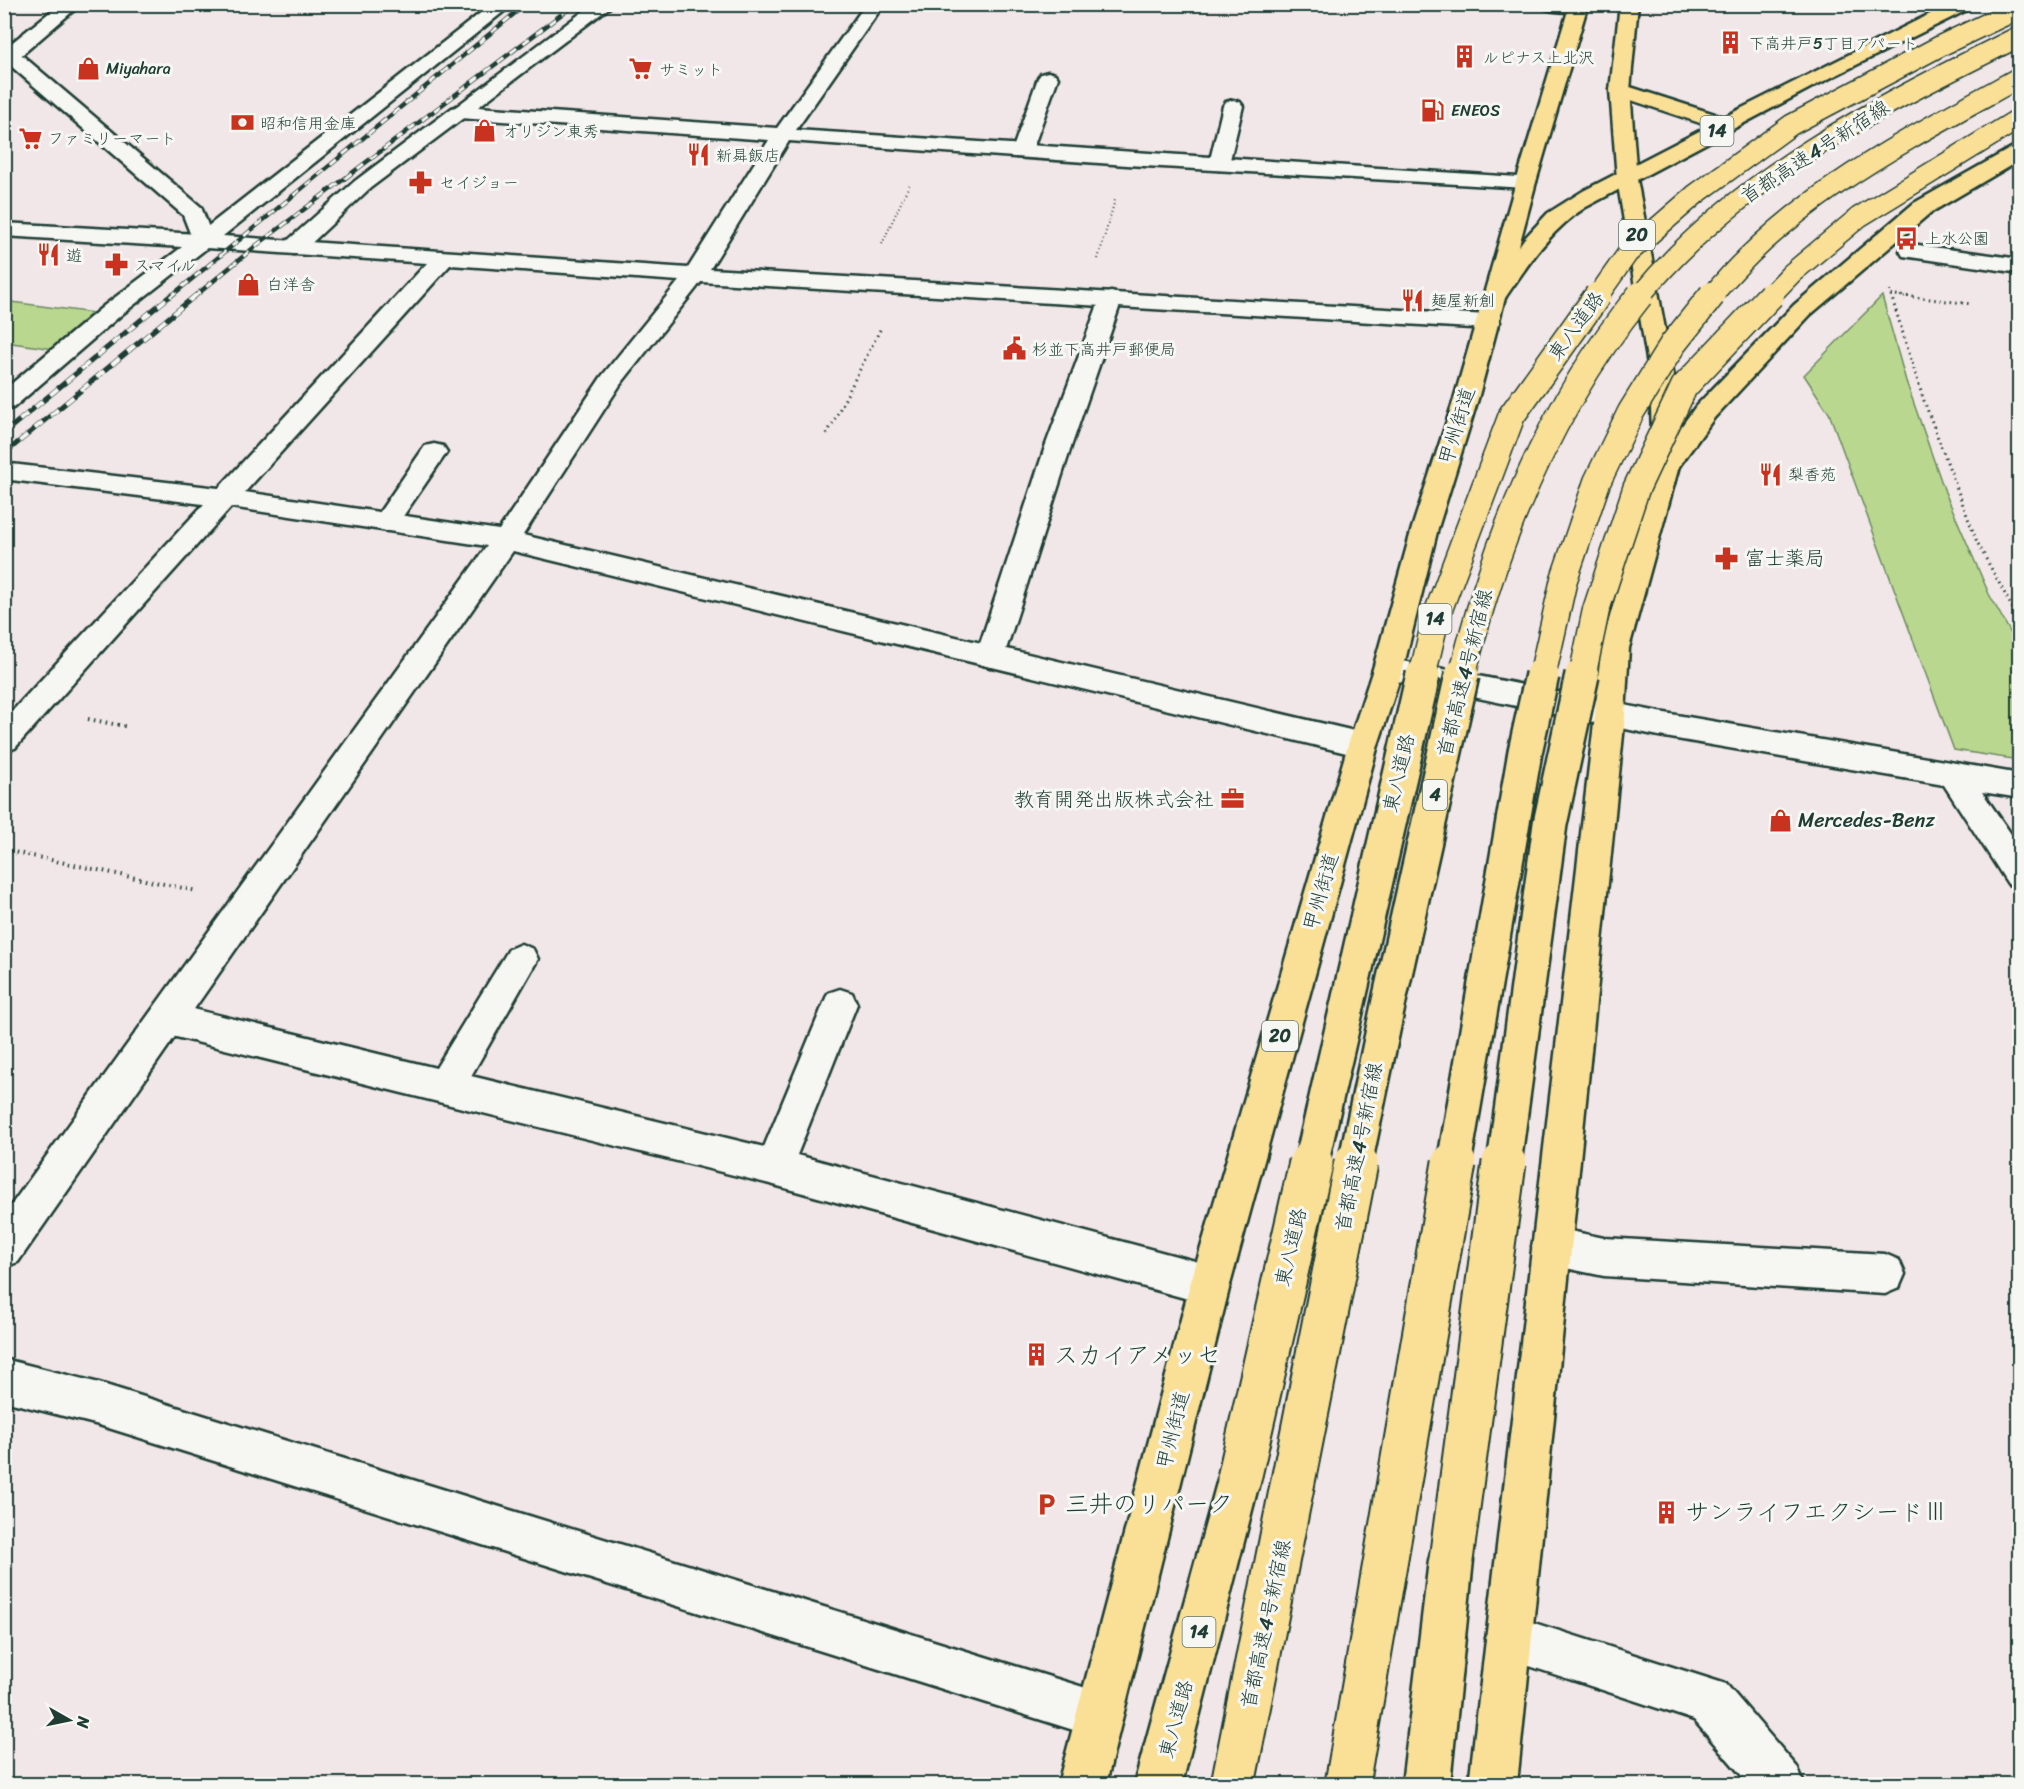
<svg xmlns="http://www.w3.org/2000/svg" width="2024" height="1789" font-family="Sriracha,'Klee One',sans-serif">
<rect width="100%" height="100%" fill="#f1e6e8"/>
<filter id="ink" filterUnits="userSpaceOnUse"><feTurbulence type="fractalNoise" baseFrequency=".0167" numOctaves="2"/><feDisplacementMap in="SourceGraphic" scale="12" xChannelSelector="R" yChannelSelector="G"/><feConvolveMatrix kernelMatrix="1 2 1 2 8 2 1 2 1" color-interpolation-filters="sRGB"/></filter>
<g filter="url(#ink)">
<path fill="#bad78f" stroke="#6c8a62" stroke-width="1.5" d="M1882 296 1906 381 1945 492 1989 594 2019 648V760L1954 750 1829 413 1804 375Z
M4 301 94 313 54 349 5 342Z"/>
<g fill="none" stroke-linecap="round" stroke-linejoin="round">
<defs>
<path id="lane" d="M1048 72 1055 74 1058 78 1032 151 1029 155H1015L1012 151 1038 78 1041 74Z
M1233 100 1240 102 1243 106 1229 164 1226 168 1219 170 1212 168 1209 164 1223 106 1226 102Z
M459 106 466 108 469 112 466 116 369 189 302 252 294 254 286 252 283 247 286 242 355 181 452 108Z
M1911 244 2020 259V273L1903 256 1900 251 1903 246Z
M1111 292 1119 294 1122 299 1071 447 1004 656 1000 664 990 667 980 664 976 656 1045 447 1100 299 1103 294Z
M434 444 443 446 447 452 395 528 386 531 377 528 373 522 377 516 425 446Z
M11 464 227 489 236 492 240 498 236 504 227 507 11 480 4 479V465Z
M521 944 533 949 538 959 471 1076 764 1147 828 993 840 989 852 993 857 1004 797 1155 1210 1265 1224 1271 1230 1285 1224 1299 1210 1305 774 1185 168 1035 156 1030 150 1019 156 1008 168 1003 436 1068 509 949Z
M1551 1227 1604 1238 1885 1254 1899 1260 1905 1274 1899 1288 1885 1294 1604 1276 1551 1265 1537 1260 1532 1246 1537 1232Z"/>
<path id="street" d="M60 4H81L17 59 4 61V49Z
M492 4H513L223 236 688 268 769 140 459 118 452 116 449 112 593 4H614L478 107 777 128 866 4H884L796 130 1533 178 1536 182 1533 186 1526 188 1127 165 789 141 710 269 1488 315 1496 317 1500 322 1496 327 1488 329 701 282 620 385 523 535 1363 733 1374 737 1378 745 1374 753 1363 757 513 551 18 1262 4 1267V1215L487 546 231 507 15 748 4 752V720L427 263 207 248 121 315 13 408 4 411V390L105 305 182 247 4 236V223L198 234ZM450 265 679 281 602 376 499 530 245 492Z
M1537 4H1586L1587 6 1584 10C1572 13 1546 13 1537 4Z
M1388 658 1659 712 2020 774V798L1982 792 2020 847V887L2008 884 1944 785 1659 736 1378 677 1373 669 1378 661Z
M4 1359 99 1383 1099 1692 1116 1698 1122 1715 1116 1732 1099 1738 99 1425 4 1401Z
M1509 1615 1726 1684 1797 1767 1804 1784H1749L1694 1720 1493 1654 1486 1638 1493 1622Z"/>
<path id="secondary" d="M10 49 17 51 201 207 214 241 211 246 203 248 195 246 183 215 4 60V51Z"/>
<path id="primary" d="M1950 4H1974L1971 8 1814 86 1586 207C1550 230 1529 263 1505 298L1497 300 1489 298 1486 293 1524 239 1548 213 1583 191 1709 126 1613 94 1610 90 1613 86H1627L1724 117Z
M2020 145V160L1930 213 1810 315 1714 418 1675 472 1666 474 1657 472 1653 466 1696 406 1794 305 1914 203 2013 147Z
M1239 1458 1254 1464 1260 1479 1182 1784H1134L1218 1479 1224 1464Z
M1451 1538 1467 1544 1473 1560 1450 1784H1402L1429 1560 1435 1544Z"/>
<path id="highway" d="M1570 4H1588L1536 182 1478 399 1438 528 1403 669 1378 745 1230 1285 1106 1784H1058L1190 1285 1348 745 1373 669 1412 528 1454 399 1516 182Z
M1620 4H1638L1630 90 1637 179 1674 377 1679 466 1629 648 1625 715 1517 1784H1469L1595 715 1601 648 1653 466 1650 377 1617 179 1610 90Z"/>
</defs>
<use href="#lane" stroke="#1f3d34" stroke-width="5"/>
<use href="#street" stroke="#1f3d34" stroke-width="5"/>
<use href="#secondary" stroke="#1f3d34" stroke-width="5"/>
<use href="#primary" stroke="#1f3d34" stroke-width="5"/>
<use href="#highway" stroke="#1f3d34" stroke-width="5"/>
<path stroke="#1f3d34" stroke-width="2" stroke-dasharray="1 3" stroke-linecap="butt" d="M882 244 910 183
M1098 259 1115 200
M1890 291 1892 297
M1892 295 1909 297"/>
<path stroke="#1f3d34" stroke-width="3" stroke-dasharray="1.5 4" stroke-linecap="butt" d="M1891 295 1923 398 1977 542 2020 622
M1896 295 1972 304
M827 434 881 328"/>
<path stroke="#1f3d34" stroke-width="4" stroke-dasharray="1.5 4.5" stroke-linecap="butt" d="M88 719 129 727
M4 850 197 891"/>
<use href="#lane" fill="#f6f6f2" fill-rule="evenodd"/>
<use href="#street" fill="#f6f6f2" fill-rule="evenodd"/>
<use href="#secondary" fill="#f6f6f2" fill-rule="evenodd"/>
<use href="#primary" fill="#fadf96" fill-rule="evenodd"/>
<use href="#highway" fill="#fadf96" fill-rule="evenodd"/>
<defs>
<path id="rail-far1" d="M170 297 526 4
M194 297 257 245 575 4"/>
<path id="rail" d="M4 433 171 295
M4 454 196 295"/>
</defs>
<use href="#rail-far1" stroke="#1f3d34" stroke-width="4.5"/>
<use href="#rail" stroke="#1f3d34" stroke-width="5"/>
<use href="#rail-far1" stroke="#f6f6f2" stroke-width="3" stroke-dasharray="8" stroke-linecap="butt"/>
<use href="#rail" stroke="#f6f6f2" stroke-width="4" stroke-dasharray="10" stroke-linecap="butt"/>
<defs>
<path id="primary-bridge-far3" d="M1597 297 1628 253 1696 194 1791 125 1942 45 2020 8
M1769 297 1792 273 1859 217 2020 118"/>
<path id="primary-bridge-far2" d="M1422 677 1436 617 1512 415 1598 295
M1582 677 1596 610 1636 489 1684 387 1771 295"/>
<path id="primary-bridge-far1" d="M1311 1164 1423 675
M1504 1164 1550 824 1582 675"/>
<path id="primary-bridge" d="M1239 1479 1311 1163
M1451 1560 1504 1163"/>
<path id="highway-bridge-far3" d="M1639 297C1739 175 1882 105 2020 36
M1711 297C1793 196 1909 139 2020 77"/>
<path id="highway-bridge-far2" d="M1462 677C1495 538 1550 407 1640 295
M1542 677 1564 579 1597 482 1631 412 1673 344 1712 295"/>
<path id="highway-bridge-far1" d="M1355 1164 1389 1001 1462 675
M1454 1164 1525 752 1542 675"/>
<path id="highway-bridge" d="M1233 1784 1356 1163
M1347 1784 1454 1163"/>
</defs>
<use href="#primary-bridge-far3" stroke="#1f3d34" stroke-width="23" stroke-linecap="butt"/>
<use href="#primary-bridge-far2" stroke="#1f3d34" stroke-width="29" stroke-linecap="butt"/>
<use href="#primary-bridge-far1" stroke="#1f3d34" stroke-width="38" stroke-linecap="butt"/>
<use href="#primary-bridge" stroke="#1f3d34" stroke-width="47" stroke-linecap="butt"/>
<use href="#highway-bridge-far3" stroke="#1f3d34" stroke-width="23" stroke-linecap="butt"/>
<use href="#highway-bridge-far2" stroke="#1f3d34" stroke-width="29" stroke-linecap="butt"/>
<use href="#highway-bridge-far1" stroke="#1f3d34" stroke-width="38" stroke-linecap="butt"/>
<use href="#highway-bridge" stroke="#1f3d34" stroke-width="47" stroke-linecap="butt"/>
<use href="#primary-bridge-far3" stroke="#fadf96" stroke-width="20"/>
<use href="#primary-bridge-far2" stroke="#fadf96" stroke-width="26"/>
<use href="#primary-bridge-far1" stroke="#fadf96" stroke-width="33"/>
<use href="#primary-bridge" stroke="#fadf96" stroke-width="43"/>
<use href="#highway-bridge-far3" stroke="#fadf96" stroke-width="20"/>
<use href="#highway-bridge-far2" stroke="#fadf96" stroke-width="26"/>
<use href="#highway-bridge-far1" stroke="#fadf96" stroke-width="33"/>
<use href="#highway-bridge" stroke="#fadf96" stroke-width="43"/>
</g>
</g>
<defs>
<symbol id="building-bare" viewBox="-9 -9 18 18"><path d="M-4-6H4V6H1V3H-1V6H-4ZM-2.5-4.3h1.7v1.8h-1.7ZM.8-4.3h1.7v1.8H.8ZM-2.5-1h1.7V.8h-1.7ZM.8-1h1.7V.8H.8Z" fill="#c8321e" stroke="#f6f6f2" stroke-width="2.5" paint-order="stroke"/></symbol>
<symbol id="shop-bare" viewBox="-9 -9 18 18"><path d="M-5-2.5h2.3a2.7 3.5 0 0 1 5.4 0H5L5.5 6h-11ZM-1.5-2.5h3a1.5 2.3 0 0 0-3 0Z" fill="#c8321e" stroke="#f6f6f2" stroke-width="2.5" paint-order="stroke"/></symbol>
<symbol id="supermarket-bare" viewBox="-9 -9 18 18"><path d="M-6-5.5h2.5l.6 2H6L4.5 2H-2.5L-4.4-4H-6ZM-1.5 3.2a1.3 1.3 0 1 0 .1 0ZM3 3.2a1.3 1.3 0 1 0 .1 0Z" fill="#c8321e" stroke="#f6f6f2" stroke-width="2.5" paint-order="stroke"/></symbol>
<symbol id="fuel-bare" viewBox="-9 -9 18 18"><path d="M-5.5-6h7V0h2V4h1.3V-2.5L3-4.5l.8-.8L6-3V5H2.5V1h-1V6h-7ZM-4.2-4.7v3.2H.2V-4.7Z" fill="#c8321e" stroke="#f6f6f2" stroke-width="2.5" paint-order="stroke"/></symbol>
<symbol id="bank-bare" viewBox="-9 -9 18 18"><path d="M-6-4H6V4H-6ZM0-2.3a2.3 2.3 0 1 0 0 4.6a2.3 2.3 0 1 0 0-4.6Z" fill="#c8321e" stroke="#f6f6f2" stroke-width="2.5" paint-order="stroke"/></symbol>
<symbol id="restaurant-bare" viewBox="-9 -9 18 18"><path d="M-5-6h1v4h1v-4h1v4h1v-4h1v5L-1.5 .5V6h-2V.5L-5-1ZM5-6V6H3V1.5H1.5Q1.5-4 5-6Z" fill="#c8321e" stroke="#f6f6f2" stroke-width="2.5" paint-order="stroke"/></symbol>
<symbol id="pharmacy-bare" viewBox="-9 -9 18 18"><path d="M-2-6h4v4h4v4h-4v4h-4v-4h-4v-4h4Z" fill="#c8321e" stroke="#f6f6f2" stroke-width="2.5" paint-order="stroke"/></symbol>
<symbol id="bus-bare" viewBox="-9 -9 18 18"><path d="M-5-6H5V4H4V6H2V4H-2V6H-4V4H-5ZM-3.5-4V0h7V-4ZM-3.5 1.2v1.5H-2V1.2ZM2 1.2v1.5H3.5V1.2Z" fill="#c8321e" stroke="#f6f6f2" stroke-width="2.5" paint-order="stroke"/></symbol>
<symbol id="civic-bare" viewBox="-9 -9 18 18"><path d="M-.6-6.5H3V-4.5H.6V-3L4-1V1h2V6H-6V1h2V-1L-.6-3ZM-1.2 2.5V6h2.4V2.5Z" fill="#c8321e" stroke="#f6f6f2" stroke-width="2.5" paint-order="stroke"/></symbol>
<symbol id="office-bare" viewBox="-9 -9 18 18"><path d="M-6-3h4V-5.5h4V-3h4V5H-6ZM-1-4.5V-3h2v-1.5ZM-6 0V1H6V0Z" fill="#c8321e" stroke="#f6f6f2" stroke-width="2.5" paint-order="stroke"/></symbol>
<symbol id="parking-bare" viewBox="-9 -9 18 18"><path d="M-3.5-5.5H1a3.5 3.5 0 0 1 0 7H-1V5.5H-3.5ZM-1-3.4V-.6H.8a1.4 1.4 0 0 0 0-2.8Z" fill="#c8321e" stroke="#f6f6f2" stroke-width="2.5" paint-order="stroke"/></symbol>
</defs>
<g fill-rule="evenodd">
<use href="#building-bare" x="1714" y="26" width="33" height="33"/>
<use href="#building-bare" x="1448" y="40" width="33" height="33"/>
<use href="#shop-bare" x="72" y="52" width="33" height="33"/>
<use href="#supermarket-bare" x="624" y="52" width="33" height="33"/>
<use href="#fuel-bare" x="1416" y="94" width="33" height="33"/>
<use href="#bank-bare" x="226" y="106" width="33" height="33"/>
<use href="#shop-bare" x="468" y="114" width="33" height="33"/>
<use href="#supermarket-bare" x="14" y="122" width="33" height="33"/>
<use href="#restaurant-bare" x="682" y="138" width="33" height="33"/>
<use href="#pharmacy-bare" x="404" y="166" width="33" height="33"/>
<use href="#bus-bare" x="1890" y="222" width="33" height="33"/>
<use href="#restaurant-bare" x="32" y="238" width="33" height="33"/>
<use href="#pharmacy-bare" x="100" y="248" width="33" height="33"/>
<use href="#shop-bare" x="232" y="268" width="33" height="33"/>
<use href="#restaurant-bare" x="1396" y="284" width="33" height="33"/>
<use href="#civic-bare" x="998" y="332" width="33" height="33"/>
<use href="#restaurant-bare" x="1754" y="458" width="33" height="33"/>
<use href="#pharmacy-bare" x="1710" y="542" width="33" height="33"/>
<use href="#office-bare" x="1216" y="782" width="33" height="33"/>
<use href="#shop-bare" x="1764" y="804" width="33" height="33"/>
<use href="#building-bare" x="1020" y="1338" width="33" height="33"/>
<use href="#parking-bare" x="1030" y="1488" width="33" height="33"/>
<use href="#building-bare" x="1650" y="1496" width="33" height="33"/>
</g>
<g text-anchor="middle" dominant-baseline="central" stroke-width="6" stroke-linejoin="round" paint-order="stroke">
<g font-size="16" fill="#1f3d34" stroke="#f6f6f2" text-anchor="start">
<text x="1749" y="43">下高井戸5丁目アパート</text>
<text x="1483" y="57">ルピナス上北沢</text>
<text x="106" y="68">Miyahara</text>
<text x="659" y="69">サミット</text>
<text x="1451" y="110">ENEOS</text>
<text x="260" y="123">昭和信用金庫</text>
<text x="503" y="131">オリジン東秀</text>
<text x="48" y="138">ファミリーマート</text>
<text x="716" y="155">新曻飯店</text>
<text x="439" y="182">セイジョー</text>
<text x="1925" y="238">上水公園</text>
<text x="66" y="255">遊</text>
<text x="134" y="265">スマイル</text>
<text x="267" y="284">白洋舎</text>
<text x="1431" y="300">麺屋新創</text>
<text x="1032" y="349">杉並下高井戸郵便局</text>
<text x="1788" y="474">梨香苑</text>
</g>
<g fill="#f6f6f2" stroke="#60746d" stroke-width="1.5">
<rect x="1700.5" y="116" width="33" height="30" rx="4.5"/>
<rect x="1619" y="220" width="36" height="30" rx="4.5"/>
<rect x="1418.5" y="604" width="33" height="30" rx="4.5"/>
<rect x="1423" y="780" width="24" height="30" rx="4.5"/>
<rect x="1262" y="1021" width="36" height="30" rx="4.5"/>
<rect x="1182.5" y="1617" width="33" height="30" rx="4.5"/>
</g>
<g font-size="18" font-weight="bold" fill="#1f3d34">
<text x="1717" y="131">14</text>
<text x="1637" y="235">20</text>
<text x="1435" y="619">14</text>
<text x="1435" y="795">4</text>
<text x="1280" y="1036">20</text>
<text x="1199" y="1632">14</text>
</g>
<g font-size="20" fill="#1f3d34" stroke="#f6f6f2">
<text transform="translate(1815 152) rotate(-33)">首都高速4号新宿線</text>
<text transform="translate(1576 326) rotate(-54)">東八道路</text>
<text transform="translate(1457 426) rotate(-73)">甲州街道</text>
<text transform="translate(1465 673) rotate(-76)">首都高速4号新宿線</text>
<text transform="translate(1399 773) rotate(-77)">東八道路</text>
<text transform="translate(1321 892) rotate(-74)">甲州街道</text>
<text transform="translate(1359 1147) rotate(-79)">首都高速4号新宿線</text>
<text transform="translate(1291 1247) rotate(-77)">東八道路</text>
<text transform="translate(1173 1430) rotate(-76)">甲州街道</text>
<text transform="translate(1266 1624) rotate(-78)">首都高速4号新宿線</text>
<text transform="translate(1176 1719) rotate(-75)">東八道路</text>
</g>
<g font-size="20" fill="#1f3d34" stroke="#f6f6f2" text-anchor="start">
<text x="1745" y="558">富士薬局</text>
<text x="1214" y="799" text-anchor="end">教育開発出版株式会社</text>
<text x="1798" y="820">Mercedes-Benz</text>
</g>
<g font-size="24" fill="#1f3d34" stroke="#f6f6f2" text-anchor="start">
<text x="1054" y="1355">スカイアメッセ</text>
<text x="1065" y="1504">三井のリパーク</text>
<text x="1685" y="1512">サンライフエクシードⅢ</text>
</g>
</g>
<rect width="2024" height="1789" fill="none" stroke="#f6f6f2" stroke-width="24"/>
<rect x="12" y="12" width="2000" height="1765" fill="none" stroke="#1f3d34" stroke-width="2" filter="url(#ink)"/>
<g transform="translate(69 1720) rotate(99)" stroke="#f6f6f2" stroke-width="4.5" paint-order="stroke">
<path d="M0-4.5L10 22L0 15L-10 22Z" fill="#1f3d34"/>
<text y="-9" font-size="16" font-weight="bold" text-anchor="middle" fill="#1f3d34">N</text>
</g>
</svg>
